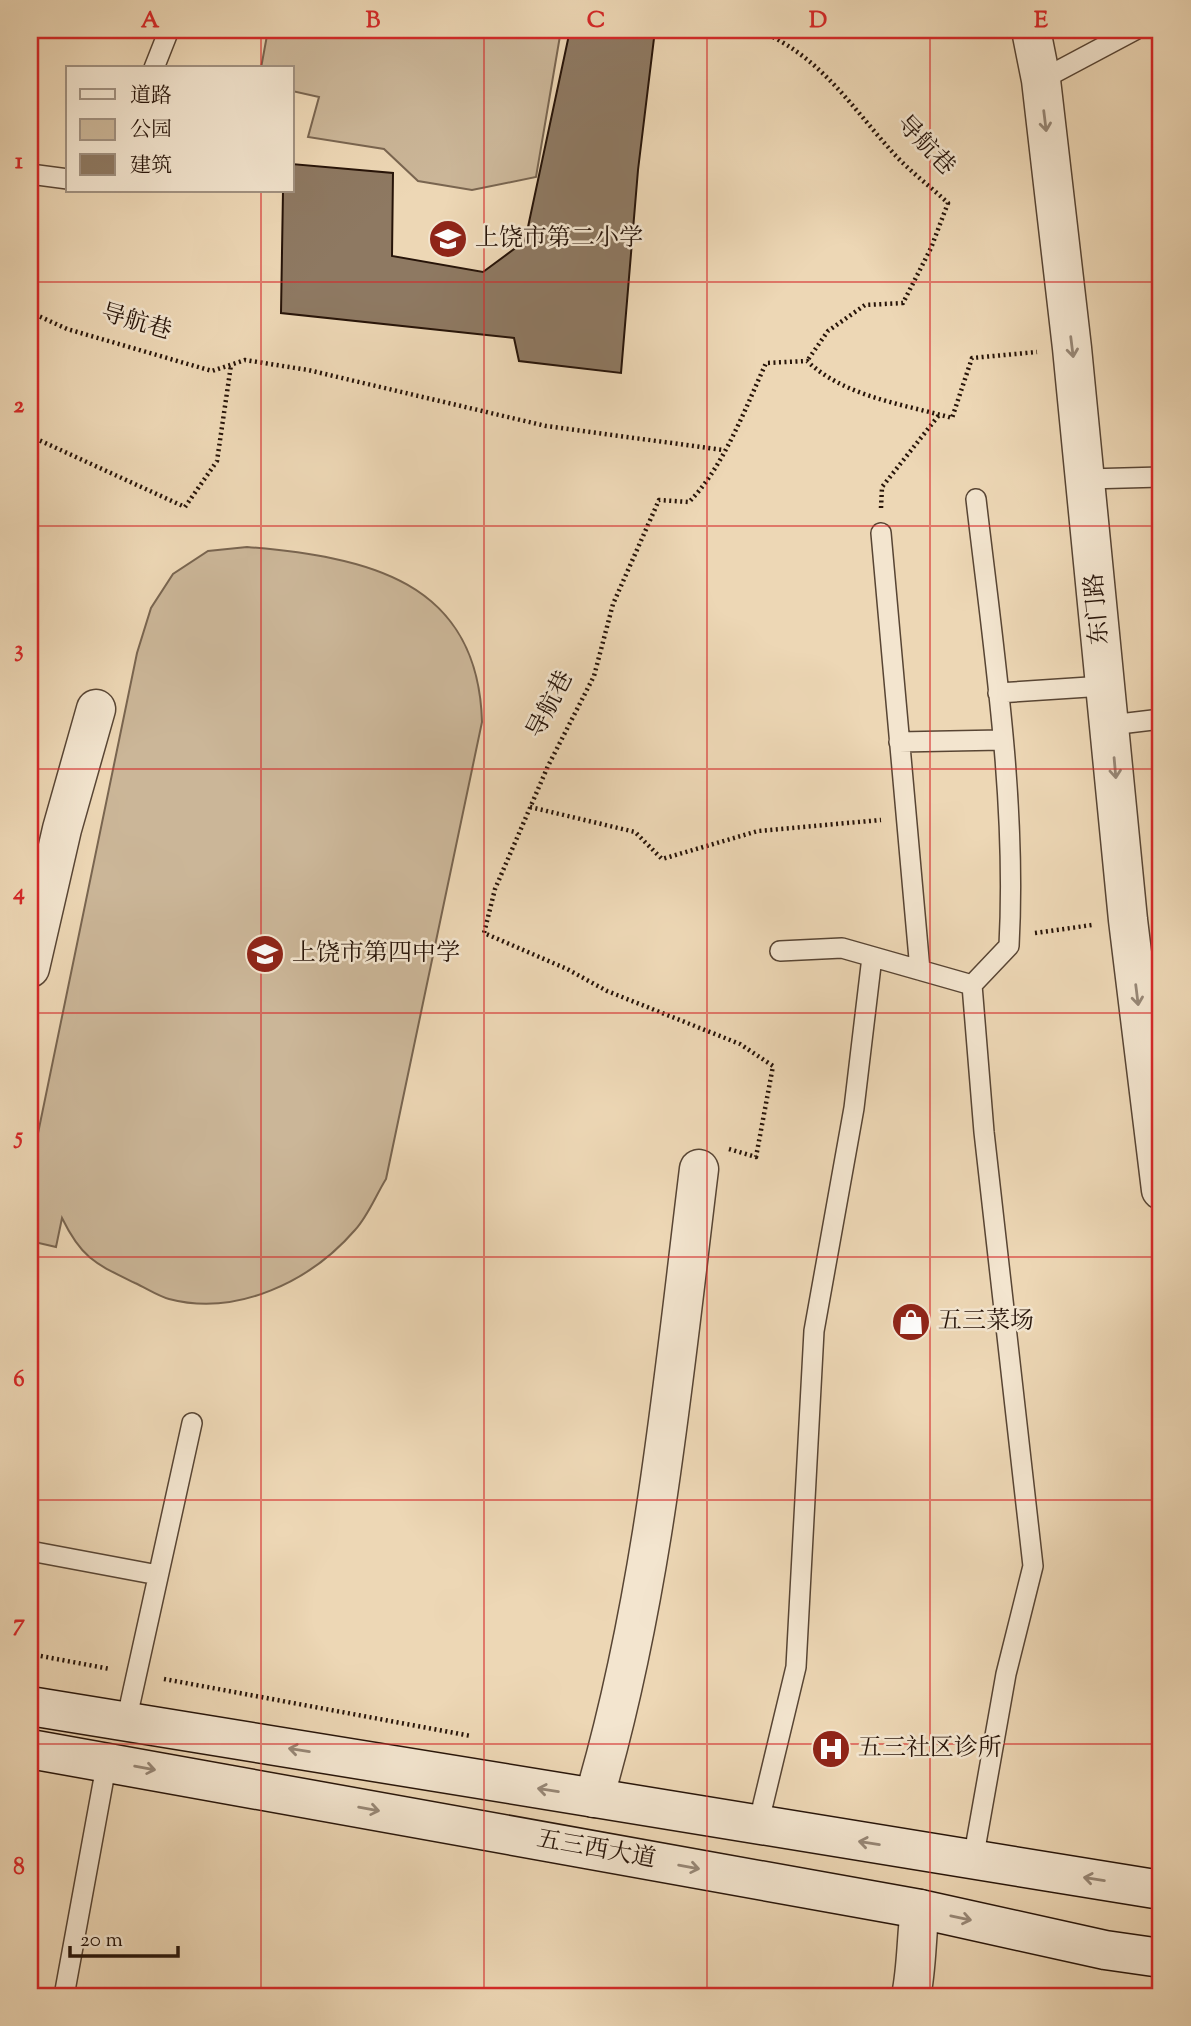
<svg xmlns="http://www.w3.org/2000/svg" width="1191" height="2026" font-family="'Sorts Mill Goudy','Noto Serif SC',serif">
<rect width="100%" height="100%" fill="#edd7b5"/>
<filter id="stains"><feTurbulence type="fractalNoise" baseFrequency=".00286" numOctaves="4"/><feColorMatrix values="0 0 0 0 .2 0 0 0 0 .09 0 0 0 0 .02 0 0 0 .5 -.17"/></filter>
<radialGradient id="worn" r=".72"><stop offset=".6" stop-color="#630" stop-opacity="0"/><stop offset="1" stop-color="#630" stop-opacity=".3"/></radialGradient>
<path fill="#cbb698" stroke="#796550" stroke-width="2" d="M268 30H561L536 177 472 190 418 181 384 149 308 137 319 97 292 91V68H261Z
M247 547C365 557 478 579 482 722L386 1179C376 1195 368 1216 355 1230 311 1281 237 1317 169 1299 158 1296 146 1288 135 1283 96 1264 82 1259 62 1218L56 1247 30 1241V1172L137 653 151 608 173 574 208 551Z"/>
<path fill="#8e7962" stroke="#271409" stroke-width="2" d="M570 30H655L638 170 621 373 519 361 514 338 281 313 283 191H292V164L393 173 392 256 483 272 525 241Z"/>
<g fill="none" stroke-linecap="round" stroke-linejoin="round">
<defs>
<path id="service" d="M154 68 169 30
M1041 80 1135 30
M30 174 68 179
M1087 479 1161 477
M881 533 920 970
M998 693 1104 686
M1111 725 1161 719
M899 742 1001 740
M780 951 842 948 972 985
M30 1551 158 1575
M126 1722 192 1423
M758 1825 796 1667 814 1331 854 1108 872 957
M973 1860 1006 1674 1033 1566 984 1132 972 985 1009 946C1017 799 993 646 976 499
M64 1996 107 1761"/>
<path id="minor" d="M1031 30 1041 80 1072 348 1128 920 1161 1190
M30 968 62 829 96 709
M594 1798C654 1593 673 1380 699 1169
M911 1996C917 1967 916 1939 920 1909"/>
<path id="secondary" d="M30 1706 1161 1890
M30 1749 920 1909 1105 1950 1161 1958"/>
</defs>
<use href="#service" stroke="#584534" stroke-width="22"/>
<use href="#minor" stroke="#584534" stroke-width="41"/>
<use href="#secondary" stroke="#271409" stroke-width="41"/>
<path stroke="#271409" stroke-width="4.5" stroke-dasharray="2 3.5" stroke-linecap="butt" d="M758 30C822 57 851 107 896 156 912 173 931 187 948 203L931 248 903 303 865 305 828 331 807 361
M30 312 67 329 212 371 245 360 308 370 546 426 723 450
M30 436 185 507 217 461 231 365
M881 508 882 487 939 415
M530 807 635 832 662 859 758 831 881 820
M1035 933 1092 925
M729 1149 756 1157 773 1066 740 1044 607 991 567 969 484 933 495 889 548 766 594 676 613 604 659 500 689 502C723 468 746 407 766 363L807 361C845 397 903 404 952 418L972 358 1037 352
M30 1654 110 1669
M164 1679 471 1736"/>
<use href="#service" stroke="#f3e5cf" stroke-width="19"/>
<use href="#minor" stroke="#f3e5cf" stroke-width="38"/>
<use href="#secondary" stroke="#f3e5cf" stroke-width="38"/>
</g>
<defs><path id="oneway-shaft" d="M-6 0H5M1.5-3L5.5 0L1.5 3" fill="none" stroke-width="1.6" stroke-linecap="round" stroke-linejoin="round" transform="scale(1.75)"/></defs>
<g stroke="#978776">
<use href="#oneway-shaft" transform="translate(1045 121) rotate(83)"/>
<use href="#oneway-shaft" transform="translate(1072 347) rotate(83)"/>
<use href="#oneway-shaft" transform="translate(1115 768) rotate(85)"/>
<use href="#oneway-shaft" transform="translate(1137 995) rotate(83)"/>
<use href="#oneway-shaft" transform="translate(299 1750) rotate(-171)"/>
<use href="#oneway-shaft" transform="translate(145 1768) rotate(10)"/>
<use href="#oneway-shaft" transform="translate(548 1790) rotate(-171)"/>
<use href="#oneway-shaft" transform="translate(369 1809) rotate(10)"/>
<use href="#oneway-shaft" transform="translate(869 1843) rotate(-171)"/>
<use href="#oneway-shaft" transform="translate(689 1867) rotate(10)"/>
<use href="#oneway-shaft" transform="translate(1094 1879) rotate(-171)"/>
<use href="#oneway-shaft" transform="translate(961 1918) rotate(12)"/>
</g>
<path fill="none" stroke="#d62828" stroke-width="2" stroke-opacity="0.55" d="M261 30V68M484 30V1996M707 30V1996M930 30V1996M261 191V1996M30 282H1161M30 526H1161M30 769H1161M30 1013H1161M30 1257H1161M30 1500H1161M30 1744H1161"/>
<defs>
<symbol id="school-disc" viewBox="-11 -11 22 22"><circle r="9.5" fill="#8f2418" stroke="#f3e5cf"/><path d="M0-5L7-2L0 1L-7-2ZM-4 1L0 2.5L4 1V4Q0 6-4 4Z" fill="#fff"/></symbol>
<symbol id="shop-disc" viewBox="-11 -11 22 22"><circle r="9.5" fill="#8f2418" stroke="#f3e5cf"/><path d="M-5-2.5h2.3a2.7 3.5 0 0 1 5.4 0H5L5.5 6h-11ZM-1.5-2.5h3a1.5 2.3 0 0 0-3 0Z" fill="#fff"/></symbol>
<symbol id="hospital-disc" viewBox="-11 -11 22 22"><circle r="9.5" fill="#8f2418" stroke="#f3e5cf"/><path d="M-5-5h3v3.5h4V-5h3V5h-3V1.5h-4V5h-3Z" fill="#fff"/></symbol>
</defs>
<g fill-rule="evenodd">
<use href="#school-disc" x="426" y="217" width="44" height="44"/>
<use href="#school-disc" x="243" y="932" width="44" height="44"/>
<use href="#shop-disc" x="889" y="1300" width="44" height="44"/>
<use href="#hospital-disc" x="809" y="1727" width="44" height="44"/>
</g>
<g text-anchor="middle" dominant-baseline="central" stroke-width="5" stroke-linejoin="round" paint-order="stroke">
<g font-size="24" fill="#271409" stroke="#f3e5cf">
<text transform="translate(925 146) rotate(46)">导航巷</text>
<text transform="translate(136 323) rotate(16)">导航巷</text>
<text transform="translate(1098 609) rotate(-95)">东门路</text>
<text transform="translate(551 705) rotate(-63)">导航巷</text>
<text transform="translate(596 1850) rotate(10)">五三西大道</text>
</g>
<g font-size="24" fill="#271409" stroke="#f3e5cf" text-anchor="start">
<text x="475" y="239">上饶市第二小学</text>
<text x="292" y="954">上饶市第四中学</text>
<text x="938" y="1322">五三菜场</text>
<text x="858" y="1749">五三社区诊所</text>
</g>
</g>
<rect width="1191" height="2026" fill="none" stroke="#edd7b5" stroke-width="77"/>
<rect x="66" y="66" width="228" height="126" fill="#f3e5cf" stroke="#a19180" stroke-width="2"/>
<rect x="80" y="89" width="35" height="10" fill="#f3e5cf" stroke="#a19180" stroke-width="2"/>
<text x="130" y="102" font-size="21" fill="#271409">道路</text>
<rect x="80" y="119" width="35" height="21" fill="#cbb698" stroke="#a19180" stroke-width="2"/>
<text x="130" y="136" font-size="21" fill="#271409">公园</text>
<rect x="80" y="154" width="35" height="21" fill="#8e7962" stroke="#a19180" stroke-width="2"/>
<text x="130" y="172" font-size="21" fill="#271409">建筑</text>
<path d="M70 1946v10h108v-10" fill="none" stroke="#271409" stroke-width="3.5"/>
<text x="80" y="1946" font-size="21" fill="#271409" stroke="#f3e5cf" stroke-width="5" paint-order="stroke">20 m</text>
<rect x="38" y="38" width="1114" height="1950" fill="none" stroke="#d62828" stroke-width="2.5"/>
<g font-size="23" text-anchor="middle" font-weight="bold" fill="#d62828">
<text x="150" y="27">A</text>
<text x="373" y="27">B</text>
<text x="596" y="27">C</text>
<text x="818" y="27">D</text>
<text x="1041" y="27">E</text>
<text x="19" y="168">1</text>
<text x="19" y="412">2</text>
<text x="19" y="656">3</text>
<text x="19" y="899">4</text>
<text x="19" y="1143">5</text>
<text x="19" y="1386">6</text>
<text x="19" y="1630">7</text>
<text x="19" y="1874">8</text>
</g>
<rect width="100%" height="100%" filter="url(#stains)"/>
<rect width="100%" height="100%" fill="url(#worn)"/>
</svg>
